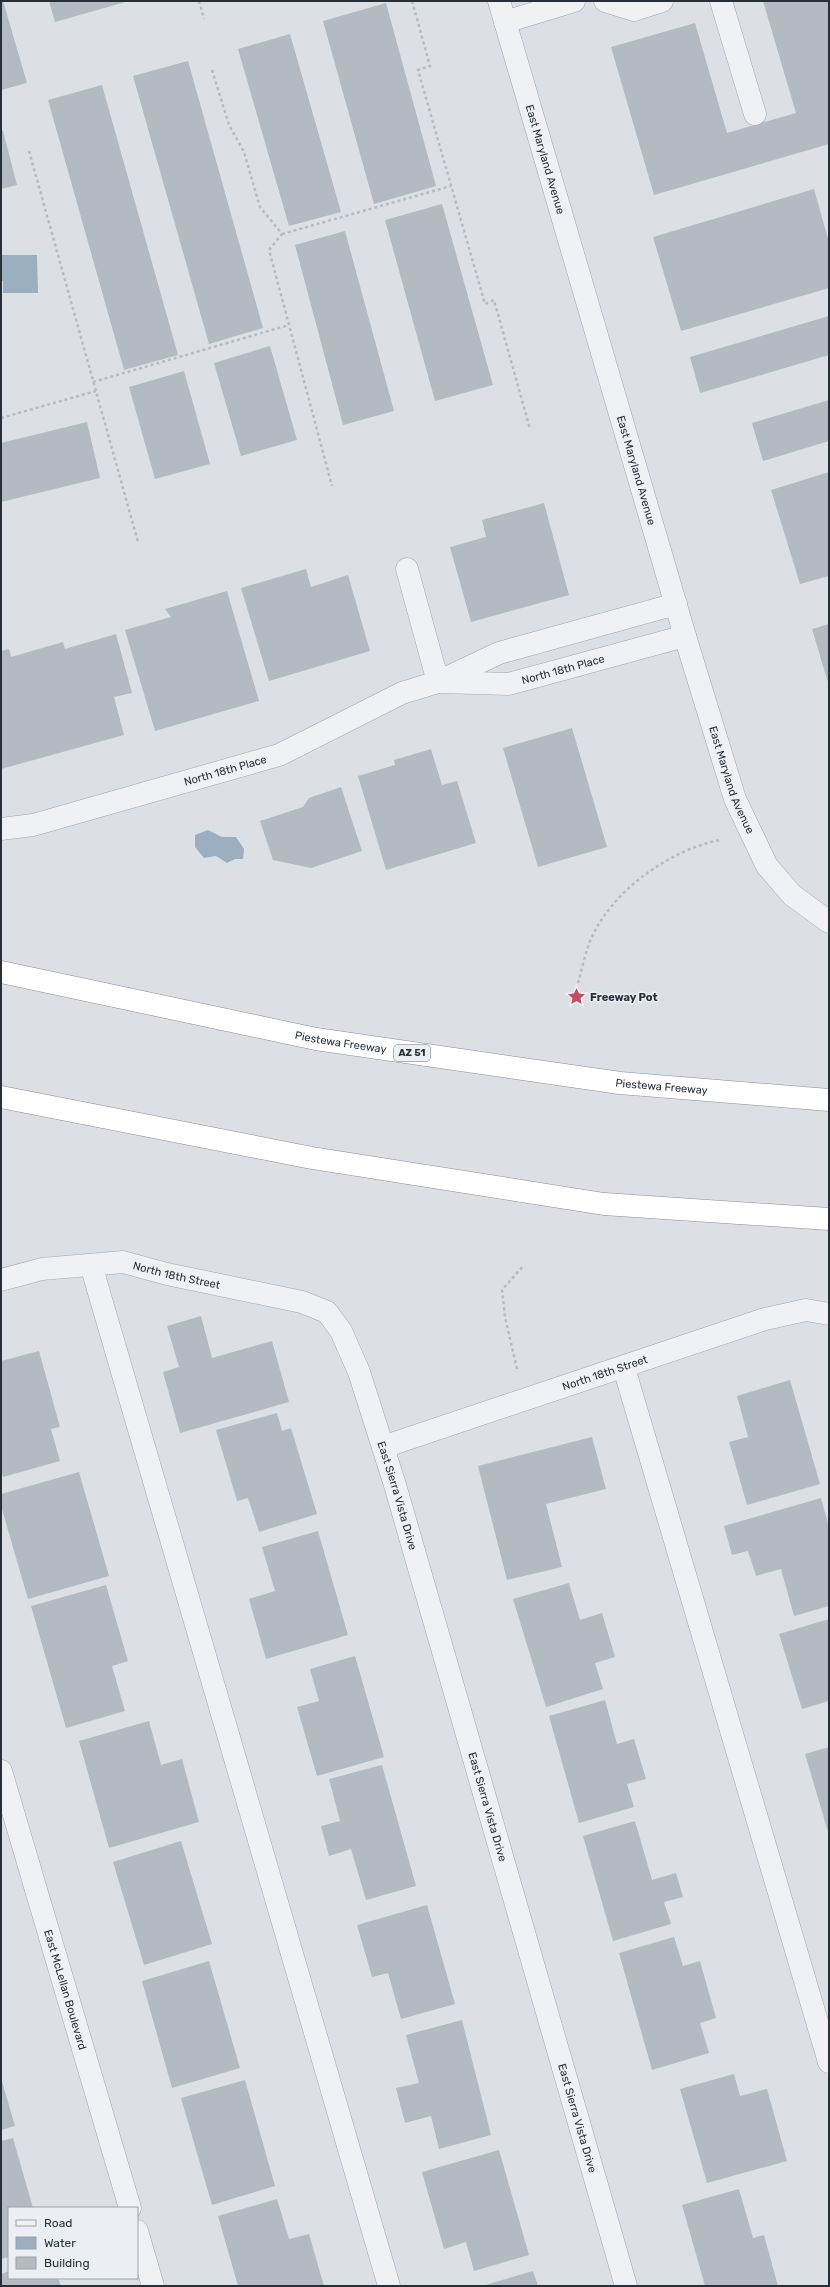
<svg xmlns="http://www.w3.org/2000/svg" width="830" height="2287" font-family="Rubik,sans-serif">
<rect width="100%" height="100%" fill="#dce0e5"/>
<path fill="#9bafc1" d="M1 255H37L38 293H3V281H1Z
M208 830 222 837H236L244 849 243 859H235L227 863 216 856 204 858 195 847V835Z"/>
<path fill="#b4bac1" d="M1 1H3L27 83 1 90Z
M49 1H129L55 22Z
M763 1H829V144L654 195 611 47 695 23 727 133 796 113Z
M386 3 436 186 374 204 323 21Z
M290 34 341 212 289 226 238 49Z
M188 61 263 328 209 344 133 76Z
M102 85 178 355 124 370 48 100Z
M1 131H3L17 185 1 189Z
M814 189 829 242V288L681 331 653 237Z
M442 204 493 385 435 401 385 220Z
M345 231 394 411 343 425 295 245Z
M829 316V355L700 393 690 357Z
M270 346 297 440 241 456 214 363Z
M184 371 210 464 155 479 129 387Z
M829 400V441L763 461 752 423Z
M87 422 100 478 1 502V443Z
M829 472V576L800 584 771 490Z
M544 503 569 595 471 622 450 547 486 537 482 520Z
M306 569 311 587 348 575 370 651 269 681 241 588Z
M227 591 259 701 155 731 125 630 171 617 165 609Z
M829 624V686L812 629Z
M116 634 132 693 114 697 124 735 1 769V651L9 649 11 657 63 642 65 649Z
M572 728 607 847 538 867 503 748Z
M431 749 442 785 457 781 476 843 386 870 358 776 395 765 394 760Z
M341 787 362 851 311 868 273 860 260 821 303 807 309 798Z
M201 1316 212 1358 272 1341 289 1402 180 1433 163 1372 179 1367 167 1326Z
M39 1351 60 1427 51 1429 60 1461 3 1477 1 1470V1361Z
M790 1380 820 1484 747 1505 729 1442 748 1437 737 1396Z
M277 1413 282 1431 291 1428 317 1514 259 1532 248 1498 237 1501 216 1430Z
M592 1437 606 1489 546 1504 562 1567 507 1580 478 1466Z
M79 1472 109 1576 28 1599 1 1506V1494Z
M821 1498 829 1527V1606L794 1616 781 1569 756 1576 748 1551 732 1555 724 1526Z
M318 1531 348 1635 266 1659 249 1599 275 1591 262 1547Z
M569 1583 580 1620 602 1613 615 1657 595 1663 603 1689 546 1707 513 1599Z
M106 1585 128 1661 112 1666 125 1711 66 1728 31 1606Z
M829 1619V1701L802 1709 779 1634Z
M355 1656 384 1757 317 1776 297 1707 319 1701 310 1669Z
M605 1700 617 1744 634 1739 646 1779 627 1784 634 1807 579 1823 549 1716Z
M149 1721 161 1765 182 1759 199 1822 109 1848 79 1741Z
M829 1747V1835L805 1754Z
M382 1765 416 1886 366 1900 351 1849 329 1856 321 1826 340 1821 329 1779Z
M635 1821 652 1880 676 1873 683 1897 664 1902 671 1924 613 1941 583 1836Z
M181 1841 212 1944 144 1965 113 1862Z
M427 1905 455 2004 401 2019 388 1973 372 1977 357 1925Z
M674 1937 683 1966 700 1961 716 2018 700 2023 709 2053 652 2070 619 1953Z
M209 1961 240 2068 172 2088 142 1981Z
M462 2020 491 2135 439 2149 431 2116 405 2123 396 2088 419 2083 406 2035Z
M734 2074 740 2096 767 2089 787 2161 707 2183 680 2089Z
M1 2078 15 2126 1 2130Z
M245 2080 275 2186 212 2205 181 2098Z
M13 2138 33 2208H9V2257L1 2259V2141Z
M499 2150 529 2255 474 2271 466 2242 444 2249 422 2172Z
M739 2189 753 2238 764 2235 778 2286H705L682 2205Z
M277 2199 289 2239 309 2234 324 2286H238L218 2216Z
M9 2271V2278H58L61 2286H1V2274Z
M533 2271 538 2286H482Z"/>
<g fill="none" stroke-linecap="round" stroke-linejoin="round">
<defs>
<g id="minor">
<path id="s1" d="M499 1 685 636 735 799 767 866 792 895 829 922"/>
<path d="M605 1 634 10 662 1"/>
<path d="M721 1 755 114"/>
<path d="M505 22 574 1"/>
<path d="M407 569 438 682"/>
<path id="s2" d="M441 682 509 684 685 636"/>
<path id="s3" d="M1 829 33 825 279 755 402 693 438 682 499 653 676 604"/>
<path d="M91 1265 389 2286"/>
<path id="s4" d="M1 1280 42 1269 123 1262 167 1274 302 1302 327 1312 341 1331 359 1372 395 1485 626 2286"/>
<path d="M624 1368 829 2062"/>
<path id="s5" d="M383 1447 765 1319 806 1310 829 1314"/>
<path id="s6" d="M1 1771 130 2208"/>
<path d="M137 2231 153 2286"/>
</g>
<g id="highway">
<path id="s7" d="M1 972 316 1039 620 1083 829 1100"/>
<path d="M1 1097 312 1158 604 1204 829 1219"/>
</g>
</defs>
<use href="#minor" stroke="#a2a7ae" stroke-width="23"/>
<use href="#highway" stroke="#868e99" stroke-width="23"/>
<path stroke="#b7bbc0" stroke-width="2.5" stroke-dasharray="3 3" stroke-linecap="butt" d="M199 1 204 19
M412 1 430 66 418 70 485 304 494 300 530 429
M212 70 229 125 244 152 260 207 282 234 269 250 332 486
M29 151 138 542
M282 234 451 186
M93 382 289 325
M1 418 96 391
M578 983C582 969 585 953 591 939 612 891 669 850 720 840
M517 1369 505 1317 502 1290 523 1266"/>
<use href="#minor" stroke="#eff1f4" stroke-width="22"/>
<use href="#highway" stroke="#fff" stroke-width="22"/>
</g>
<defs>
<symbol id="sight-bare" viewBox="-9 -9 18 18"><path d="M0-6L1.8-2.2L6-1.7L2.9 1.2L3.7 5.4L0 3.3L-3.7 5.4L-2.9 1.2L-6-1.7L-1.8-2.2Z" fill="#bd4e63" stroke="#ebeff3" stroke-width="2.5" paint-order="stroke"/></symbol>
</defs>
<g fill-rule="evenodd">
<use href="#sight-bare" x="564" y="984" width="25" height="25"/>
</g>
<g text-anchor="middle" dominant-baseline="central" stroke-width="3" stroke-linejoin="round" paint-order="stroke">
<rect fill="#ebeff3" stroke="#626971" stroke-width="1" x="394" y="1045" width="36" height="16" rx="3"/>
<g font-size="10" font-weight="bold" fill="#282f39">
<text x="412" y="1053">AZ 51</text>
</g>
<g font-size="11" fill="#282f39" stroke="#ebeff3">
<text stroke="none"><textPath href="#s1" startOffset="165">East Maryland Avenue</textPath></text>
<text stroke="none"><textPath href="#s1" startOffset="489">East Maryland Avenue</textPath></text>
<text stroke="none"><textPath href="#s2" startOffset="124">North 18th Place</textPath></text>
<text stroke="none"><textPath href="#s3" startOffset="232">North 18th Place</textPath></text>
<text stroke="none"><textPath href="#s1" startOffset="813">East Maryland Avenue</textPath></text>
<text stroke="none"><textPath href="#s7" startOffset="347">Piestewa Freeway</textPath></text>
<text stroke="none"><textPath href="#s7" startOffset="671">Piestewa Freeway</textPath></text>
<text stroke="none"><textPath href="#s4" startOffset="179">North 18th Street</textPath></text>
<text stroke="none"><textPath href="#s5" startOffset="234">North 18th Street</textPath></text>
<text stroke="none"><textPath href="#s4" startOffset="532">East Sierra Vista Drive</textPath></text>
<text stroke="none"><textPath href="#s4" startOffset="856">East Sierra Vista Drive</textPath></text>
<text stroke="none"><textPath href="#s6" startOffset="228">East McLellan Boulevard</textPath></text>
<text stroke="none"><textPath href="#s4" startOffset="1180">East Sierra Vista Drive</textPath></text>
</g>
<g font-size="11" font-weight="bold" fill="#282f39" stroke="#ebeff3" text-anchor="start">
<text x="590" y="997">Freeway Pot</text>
</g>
</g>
<rect width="830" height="2287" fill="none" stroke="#282f39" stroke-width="4"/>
<rect x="8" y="2207" width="130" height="72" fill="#ebeff3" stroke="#9da2a9"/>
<rect x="16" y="2220" width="20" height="6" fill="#eff1f4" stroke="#9da2a9"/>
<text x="44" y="2227" font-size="12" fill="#282f39">Road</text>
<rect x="16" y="2237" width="20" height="12" fill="#9bafc1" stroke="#9da2a9"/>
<text x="44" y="2247" font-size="12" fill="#282f39">Water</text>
<rect x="16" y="2257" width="20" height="12" fill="#b4bac1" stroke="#9da2a9"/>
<text x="44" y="2267" font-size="12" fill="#282f39">Building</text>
</svg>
